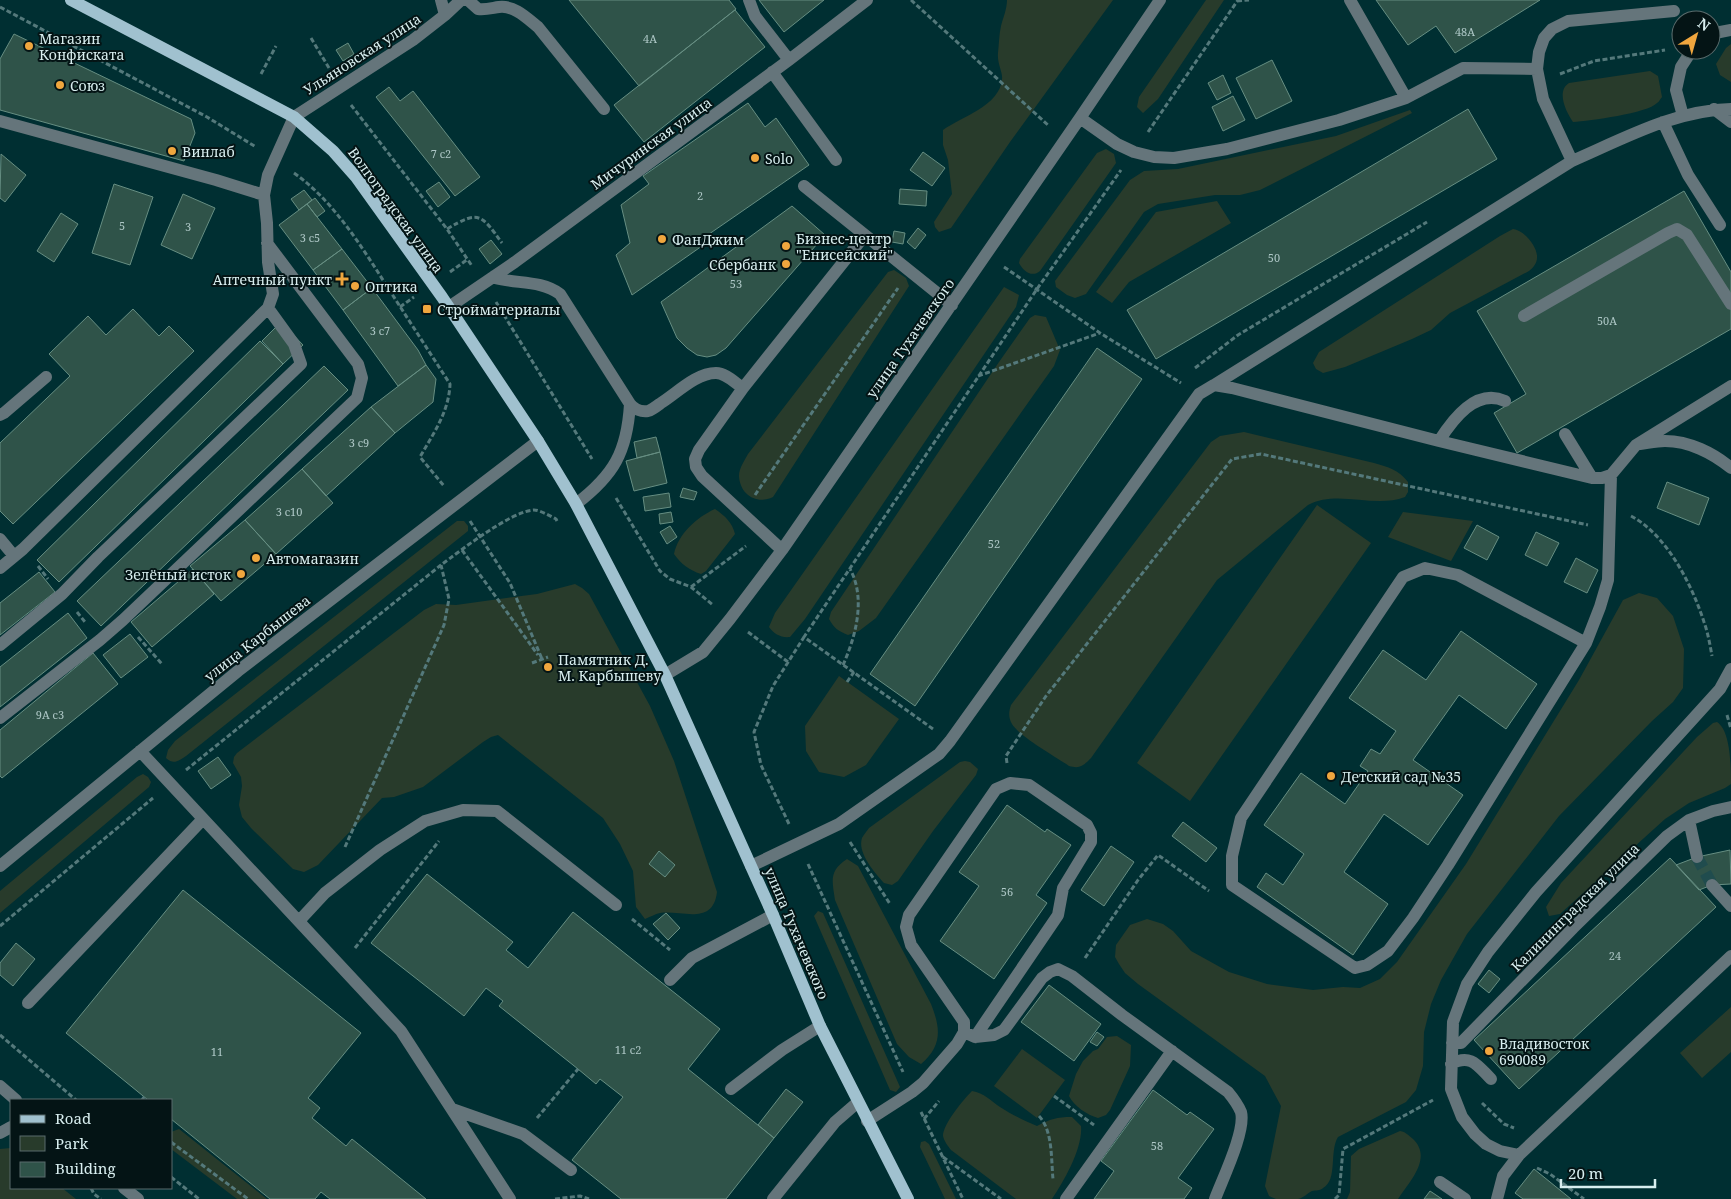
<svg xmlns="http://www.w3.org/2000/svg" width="1731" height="1199" font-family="'Noto Serif',serif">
<rect width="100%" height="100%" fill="#002f32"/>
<path fill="#283b2b" d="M1007 0H1113L1010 142 951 228 939 232 935 227 934 222 952 194 948 160 943 145V130C961 117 1000 106 1002 79 1003 72 997 64 998 53 999 44 999 35 1001 26 1003 18 1007 9 1007 0Z
M1206 0H1224L1158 99 1143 113 1137 107 1139 97Z
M1731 44V82L1720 75 1716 64 1726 48Z
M1650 71 1658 76 1662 97C1660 99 1659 102 1657 103 1648 113 1589 121 1573 122 1566 112 1556 91 1569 83Z
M1410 110 1412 113 1260 190 1240 195H1215L1158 204 1144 212 1086 294 1075 298 1067 295 1056 287 1055 281 1130 180 1144 171 1178 169 1336 136Z
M1106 149 1114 154 1116 163 1040 271C1032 278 1023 271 1019 263L1020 259 1097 153Z
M1217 201 1231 223 1129 282 1112 303 1096 292 1156 212Z
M1513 229C1524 230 1538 247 1537 258 1537 263 1533 268 1529 271L1450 313 1431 330 1412 339 1345 367 1323 373 1316 369 1313 363 1319 352 1500 236Z
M894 270 906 278 909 286 773 497C757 505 740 495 739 476 739 468 745 460 748 454L888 272Z
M1004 287 1019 295 1016 307 805 619 790 637C781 638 774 634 769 627L775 613Z
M1035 315 1046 317 1060 350 1054 366 876 618 859 631 848 635C838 631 834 628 829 619L831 612 999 362 1030 318Z
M1244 432 1374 463C1388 467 1399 470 1408 482V492L1405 497C1374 509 1338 489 1308 505L1217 580 1091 758C1083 766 1080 769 1069 766 1055 756 1020 737 1012 724 1008 717 1009 711 1011 705L1211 442 1220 436Z
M1317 505 1371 543 1190 801 1137 763Z
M715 509C725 516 732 522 735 534L706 571 701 574C689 570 681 564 674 554 678 534 697 517 715 509Z
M1403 512 1473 521 1451 561 1388 537Z
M457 521H464L468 526V531L186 756C178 761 174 765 166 758L168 750 175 741Z
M575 584 582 588 589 594 650 706 674 761 717 892C713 926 682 910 660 913 655 914 650 917 645 919L636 907 633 871 620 844 603 818 498 735 491 737 483 742 423 787 394 797 382 798 318 865 304 872 293 869 251 828 242 817 239 805 242 786 241 777 233 763 234 757 237 753 424 610 436 604 456 605 492 600 537 594Z
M1639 593 1657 598 1673 616 1684 649 1683 688 1673 702 1652 721 1559 816 1467 934 1441 980 1431 1004 1424 1032 1423 1066 1416 1090 1406 1102 1338 1137C1329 1151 1338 1180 1323 1188 1320 1191 1316 1190 1312 1191 1307 1193 1304 1198 1298 1199H1276L1269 1196 1265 1186 1281 1106 1265 1076 1138 984 1125 973 1119 964 1115 957 1116 945 1130 925 1147 919 1163 924 1173 931 1191 951 1229 972 1267 984 1313 990 1343 987 1360 988 1380 979 1397 962 1466 864 1579 680 1623 600Z
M839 676 899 719 866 765 844 777 819 772 806 751 805 726Z
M1717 722C1731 731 1731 768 1731 784L1725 788 1689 803 1665 819 1560 914 1549 916 1546 907 1561 883 1697 737 1713 723Z
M965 761 970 762 978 769 976 775 933 831 898 881 892 885 884 883C875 873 857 853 862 838 864 834 867 831 869 828L960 762Z
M143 774 148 777 151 782 149 787 0 913V891L137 777Z
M847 859 858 866 931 1004C941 1029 942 1046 921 1064L909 1057 897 1044 835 900C832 880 829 871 847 859Z
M818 911 823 913 900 1087 896 1092 890 1090 814 916Z
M1731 1007V1052L1702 1078 1680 1053Z
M1117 1036 1131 1045 1130 1066 1110 1110 1106 1115 1098 1118C1087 1115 1074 1106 1069 1096L1076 1074 1083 1061 1093 1051 1098 1049 1107 1037Z
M1022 1049 1065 1080 1037 1118 994 1086Z
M972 1091C984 1093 991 1101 1000 1107 1012 1115 1025 1121 1037 1126 1051 1119 1056 1117 1072 1117L1081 1126C1083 1148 1064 1181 1052 1199H1016L951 1150C948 1146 944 1141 943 1136 943 1124 964 1099 972 1091Z
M179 1129 267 1199H237L171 1149V1132Z
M1400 1131C1406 1132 1408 1135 1413 1139 1433 1158 1409 1182 1398 1199H1347L1350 1192 1351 1156 1359 1149Z
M925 1141 929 1144 956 1199H945L920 1147 921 1142Z
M11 1148V1188H62L76 1199H0V1149Z"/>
<path fill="#2f5349" stroke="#668e82" d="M569 0H729L736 9 639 86Z
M759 0H824L784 32Z
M1376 0H1540L1455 53 1436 26 1408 45Z
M735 10 765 47 644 142 614 105Z
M14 34 191 119 195 133 184 161 0 110V59Z
M348 43 354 54 343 61 336 50Z
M1272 60 1292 101 1256 119 1236 78Z
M1223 75 1231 93 1217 100 1208 83Z
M389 87 400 101 413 91 480 177 455 196 376 97Z
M1233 96 1245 120 1223 131 1212 107Z
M748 103 765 127 776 118 809 165 699 241 702 246 632 295 616 255 630 243 621 205 649 184 643 176Z
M1468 109 1497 159 1156 359 1127 310Z
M923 152 945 168 932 186 910 170Z
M1 154 26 175 5 202 0 198Z
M439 182 450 197 438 207 426 191Z
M114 184 153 197 130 265 92 253Z
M900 189 927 191 926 206 899 204Z
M304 190 312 200 299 210 291 199Z
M1684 191 1731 272V329L1517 453 1494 413 1526 394 1477 311Z
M183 194 215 208 192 259 161 245Z
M315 198 325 211 317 217 307 204Z
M307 204 342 249 313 270 279 225Z
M792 206 825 235 726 348 716 355 707 357 697 355 687 348 677 338 661 302Z
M61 213 78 224 54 262 37 251Z
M918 228 926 235 915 249 907 242Z
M894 231 905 233 903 244 892 242Z
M491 240 502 254 490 264 479 249Z
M342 249 372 288 343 310 313 270Z
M372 288 418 350 426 365 398 386 343 310Z
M133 309 159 336 169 326 194 351 13 524 0 511V443L70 376 49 354 88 316 106 335Z
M281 322 303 345 283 364 262 341Z
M260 341 283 364 59 582 37 560Z
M1097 348 1142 379 915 706 870 674Z
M426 365 436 379 433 402 395 433 371 407Z
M324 366 348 390 101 626 77 601Z
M371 407 395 433 326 496 302 469Z
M656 437 660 452 637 458 634 442Z
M660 452 667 483 634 491 626 461Z
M302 469 333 503 276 554 245 520Z
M1667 482 1709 498 1699 525 1657 508Z
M683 488 697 492 694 500 680 497Z
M669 493 671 507 645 511 643 497Z
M671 512 673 522 660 524 659 514Z
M245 520 276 554 221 601 190 566Z
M1477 525 1499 537 1487 560 1464 548Z
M670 526 677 537 667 544 660 532Z
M1536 532 1559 543 1547 566 1525 555Z
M1576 558 1598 570 1587 593 1564 582Z
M193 569 214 594 152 647 131 622Z
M39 572 55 592 0 635V603Z
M68 613 87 638 0 707V667Z
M1461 631 1537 684 1506 729 1459 695 1413 760 1463 795 1428 845 1384 814 1344 872 1388 904 1353 955 1257 887 1266 873 1283 885 1304 854 1264 825 1301 773 1345 804 1368 771 1360 766 1371 749 1380 754 1396 731 1349 698 1383 650 1426 680Z
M130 634 148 657 121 678 103 655Z
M93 653 118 684 2 778 0 776V730Z
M218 757 231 775 211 789 198 771Z
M1007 805 1045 832 1047 829 1071 845 1036 895 1047 903 994 979 940 941 979 886 959 872Z
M1183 822 1217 848 1206 862 1172 836Z
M1111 846 1134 862 1104 906 1081 890Z
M1730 850 1731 884 1712 885 1699 890 1676 865 1697 857Z
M659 851 675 865 665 877 649 864Z
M1670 858 1716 907 1519 1089 1474 1040Z
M427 874 513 942 506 950 528 968 573 912 720 1029 688 1069 774 1138 726 1199H621L572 1160 623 1097 600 1079 596 1084 578 1069 499 1006 503 1001 486 988 464 1016 371 943Z
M183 890 361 1033 308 1098 320 1108 312 1118 346 1146 352 1139 426 1199H330L321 1192 315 1199H270L171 1119V1100H148L66 1033Z
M666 913 680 928 668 940 653 924Z
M16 943 35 959 13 986 0 975V963Z
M1489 970 1500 979 1489 993 1478 984Z
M1049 985 1101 1024 1074 1061 1021 1022Z
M1097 1032 1104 1037 1097 1046 1090 1042Z
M786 1089 803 1102 774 1138 758 1125Z
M1153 1090 1187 1115 1190 1112 1214 1129 1178 1178 1192 1188 1184 1199H1094L1114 1171 1101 1161Z
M1534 1169 1571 1199H1523L1515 1193Z
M1430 1191 1442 1199H1424Z"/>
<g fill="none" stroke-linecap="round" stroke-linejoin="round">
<path stroke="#204c4e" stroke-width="12" stroke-dasharray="12 6" stroke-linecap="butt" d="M1697 857 1712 885"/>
<path stroke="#54797b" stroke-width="3" stroke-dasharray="5 2.5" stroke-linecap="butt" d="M911 0 1049 126
M1237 1 1249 0
M0 7 207 117 256 147
M311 38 329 68
M261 74 276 46
M1560 74 1594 61 1665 50
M351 105 447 229 472 266
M1148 132 1238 0
M294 173C335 202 363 249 390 291 410 322 430 353 450 384 449 412 433 434 420 457L444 486
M447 229C479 210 481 214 502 243
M1004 267 1100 333 1181 383
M450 272 468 259
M496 302 592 459
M400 307 414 297
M1195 368 1238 335 1427 222
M978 376 1100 333
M755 495 898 288
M616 498 660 571 670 579 691 587 713 605
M1631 516C1667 535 1692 585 1704 622 1708 633 1710 645 1712 656
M470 521 510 583 542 659
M462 550 538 655
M38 566 48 579
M691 587 746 546
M77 612 85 622
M748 632 788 662
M138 637 162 664
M532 663 548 657
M843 665C856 636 866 598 850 569
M847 682 854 672
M1727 715 1731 729
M933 729 804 637 1037 289 1121 170
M1007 763 1006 756 1046 696 1232 459 1261 454 1588 525
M186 770 441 565C460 551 511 511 534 510 540 510 550 516 556 519L557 521
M789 824 761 765 754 732 773 686 804 637
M850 842 890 904
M345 847 444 625 449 599 441 565
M808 864 903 1072
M632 919 670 950
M0 926 153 798
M355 948 439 841
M1085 958 1138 880 1158 855 1209 891
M0 1035 76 1100
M1054 1096 1094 1125
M142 1100 144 1097
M1482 1103 1504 1124 1514 1128
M921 1112 963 1199
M1039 1116C1053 1131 1051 1159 1053 1179
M537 1118 578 1069
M924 1119 939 1101
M171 1142 248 1199
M943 1157 1001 1199
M1537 1168 1550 1174 1584 1199
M171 1177 199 1199
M91 1188 94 1194 101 1199
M555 1199 580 1196 589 1199
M1335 1199 1339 1195 1343 1149 1433 1100"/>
<path stroke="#65757b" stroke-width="12" d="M441 0 445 15
M468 0 478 9C485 10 492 8 499 7 514 5 527 18 538 27L604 109
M749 0 755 16 789 60
M1350 0 1406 98
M1711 36 1715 33 1731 30
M1537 69 1539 52 1544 38 1552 29 1568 21 1674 11
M772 72 836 160
M1714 109 1731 122
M1683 116 1676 90 1681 67 1692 50
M1080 118 1117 144 1134 152 1154 157 1174 158 1227 149 1339 120 1406 98 1463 68 1537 69 1543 99 1572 161 1214 385
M0 121 216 180 264 195
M1663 122 1688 175 1720 225
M1572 161C1623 139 1675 110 1731 109
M804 186 952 305
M494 276 495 278C517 284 541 280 560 294L630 404C634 409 641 412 648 411 652 410 657 406 661 403 677 393 696 373 716 373 726 373 735 383 743 388L865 235
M449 307 515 262 789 60 867 0
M1524 316 1668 233 1677 229 1687 235 1731 304
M743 388 699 450 695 459 696 467 702 476 782 550
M0 415 4 413 46 377
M1565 434 1592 478
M1439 441C1453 419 1476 388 1505 401
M1640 444C1648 443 1657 441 1665 441 1689 441 1713 453 1731 468
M576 504C614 475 627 452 630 404
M0 539 14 556
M0 568 23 549 268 308 273 294 268 262 267 223 264 195 268 175 294 117 413 40 445 15 461 0
M1586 643 1458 575 1425 568 1403 577 1241 818 1232 856V885L1355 968 1367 965 1388 951 1413 918 1448 865 1586 643 1600 607 1608 580 1611 475
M0 645 62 594 98 557 301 364 294 344 268 308
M1731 669 1720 689 1536 892 1488 952 1467 984 1453 1022 1451 1089 1462 1117 1475 1134 1486 1144 1500 1151 1519 1155 1731 956
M665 675 703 652 730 619 782 550 1080 118 1160 0
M0 718 100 640 123 620 357 398 362 378 358 364 267 243
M140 751 401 1031 510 1199
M1689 820 1697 857
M0 866 238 671 538 441
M751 866 839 824 939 754 950 741 1199 394 1214 385 1232 388 1439 441 1592 478H1602L1611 475 1636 445 1731 386
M1712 885 1731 906
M299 921 325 893 380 850 425 821 463 810 497 811 616 905
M670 980 692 958 773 915
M28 1003 203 819
M975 1037 994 1035 1004 1030 1042 978 1050 972 1058 969 1072 976 1122 1015 1228 1092C1233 1098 1238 1105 1241 1112 1246 1131 1222 1180 1215 1199
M1452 1043H1461L1573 928 1667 836 1689 820 1713 811 1731 807
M1451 1064C1471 1053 1478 1066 1491 1079
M0 1086 16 1100
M731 1089 782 1050 820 1026
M452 1109 523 1134 571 1170
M867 1121 912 1092 923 1083 957 1044 964 1032V1022L911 945 906 927 909 915 996 789 1010 783 1029 785 1087 825 1091 833V842L1063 888 1058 915 975 1037 964 1032
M0 1133 11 1127
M1440 1182 1465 1199
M124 1188 138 1199
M773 1199 835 1122 858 1102
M1066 1199 1172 1051
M1497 1199 1503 1176 1519 1155"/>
<path stroke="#a0c1cf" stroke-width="12" d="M71 0 294 117 333 151 356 177 442 297 538 441 576 504 665 675 773 915 820 1026 908 1199"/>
</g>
<g fill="#f0a63e" stroke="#041415" stroke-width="2">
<circle cx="29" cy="46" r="5"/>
<circle cx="60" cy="85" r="5"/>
<circle cx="172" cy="151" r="5"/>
<circle cx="755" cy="158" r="5"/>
<circle cx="662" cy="239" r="5"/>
<circle cx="786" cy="246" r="5"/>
<circle cx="786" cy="264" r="5"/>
<path d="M339.5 271.5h5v5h5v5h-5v5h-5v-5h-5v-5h5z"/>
<circle cx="355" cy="286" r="5"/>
<rect x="422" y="304" width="10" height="10" rx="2.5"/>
<circle cx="256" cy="558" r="5"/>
<circle cx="241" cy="574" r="5"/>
<circle cx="548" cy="667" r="5"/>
<circle cx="1331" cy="776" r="5"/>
<circle cx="1489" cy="1051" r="5"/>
</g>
<g text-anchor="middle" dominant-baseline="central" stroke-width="4" stroke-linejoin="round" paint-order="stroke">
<g font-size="11" fill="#aec7c6">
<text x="1465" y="31">48А</text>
<text x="650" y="38">4А</text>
<text x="441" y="153">7 с2</text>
<text x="700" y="195">2</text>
<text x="122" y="225">5</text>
<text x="188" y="226">3</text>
<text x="310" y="237">3 с5</text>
<text x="1274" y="257">50</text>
<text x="736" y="283">53</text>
<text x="1607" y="320">50А</text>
<text x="380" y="330">3 с7</text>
<text x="359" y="442">3 с9</text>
<text x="289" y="511">3 с10</text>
<text x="994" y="543">52</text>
<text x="50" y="714">9А с3</text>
<text x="1007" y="891">56</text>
<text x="1615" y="955">24</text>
<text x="628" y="1049">11 с2</text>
<text x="217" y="1051">11</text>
<text x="1157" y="1145">58</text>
</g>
<g font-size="14" fill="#d8eeef" stroke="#041415" text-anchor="start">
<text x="39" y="38">Магазин<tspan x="39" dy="16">Конфиската</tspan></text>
<text x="70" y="85">Союз</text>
<text x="182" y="151">Винлаб</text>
<text x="765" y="158">Solo</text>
<text x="796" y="238">Бизнес-центр<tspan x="796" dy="16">"Енисейский"</tspan></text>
<text x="672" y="239">ФанДжим</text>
<text x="776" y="264" text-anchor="end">Сбербанк</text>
<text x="332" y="279" text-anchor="end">Аптечный пункт</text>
<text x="365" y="286">Оптика</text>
<text x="437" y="309">Стройматериалы</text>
<text x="266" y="558">Автомагазин</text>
<text x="231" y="574" text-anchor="end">Зелёный исток</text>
<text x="558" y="659">Памятник Д.<tspan x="558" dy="16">М. Карбышеву</tspan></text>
<text x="1341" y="776">Детский сад №35</text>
<text x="1499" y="1043">Владивосток<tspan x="1499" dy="16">690089</tspan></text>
</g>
<g font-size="14" fill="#d8eeef" stroke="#041415">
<text transform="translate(362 54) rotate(-33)">Ульяновская улица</text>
<text transform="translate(651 143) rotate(-36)">Мичуринская улица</text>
<text transform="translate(396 210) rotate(54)">Волгоградская улица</text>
<text transform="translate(910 338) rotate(-55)">улица Тухачевского</text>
<text transform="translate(257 638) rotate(-38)">улица Карбышева</text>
<text transform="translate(1575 907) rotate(-45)">Калининградская улица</text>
<text transform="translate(797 933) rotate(67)">улица Тухачевского</text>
</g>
</g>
<rect x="10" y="1099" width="162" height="90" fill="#041415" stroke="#596b6c"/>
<rect x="20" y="1115" width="25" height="8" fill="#a0c1cf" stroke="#596b6c"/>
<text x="55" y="1124" font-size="15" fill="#d8eeef">Road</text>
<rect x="20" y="1136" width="25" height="15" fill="#283b2b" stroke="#596b6c"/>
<text x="55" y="1149" font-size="15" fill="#d8eeef">Park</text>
<rect x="20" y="1162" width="25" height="15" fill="#2f5349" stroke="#596b6c"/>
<text x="55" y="1174" font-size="15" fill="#d8eeef">Building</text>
<g transform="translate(1696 35) rotate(37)"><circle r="24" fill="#041415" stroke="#596b6c"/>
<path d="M0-4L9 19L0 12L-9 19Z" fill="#f0a63e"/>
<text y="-8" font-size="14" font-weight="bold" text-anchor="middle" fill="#d8eeef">N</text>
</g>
<path d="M1561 1179v8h94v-8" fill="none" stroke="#d8eeef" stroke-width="2.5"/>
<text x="1568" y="1179" font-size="15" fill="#d8eeef" stroke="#041415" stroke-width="4" paint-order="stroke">20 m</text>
</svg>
